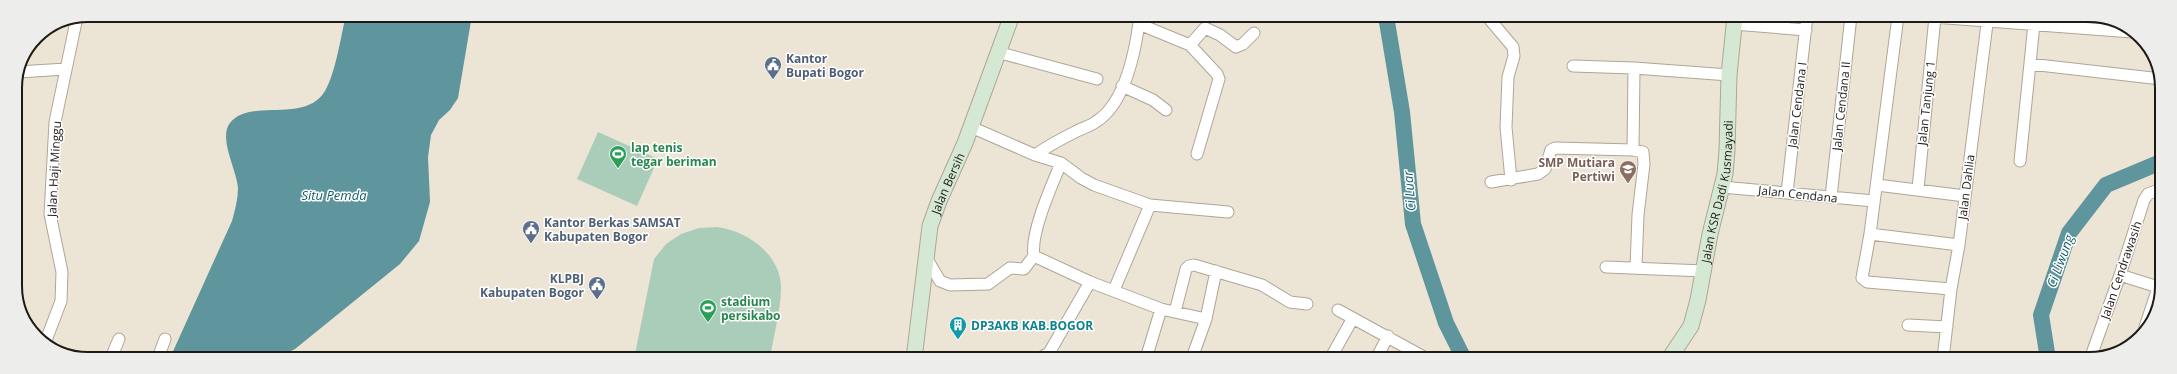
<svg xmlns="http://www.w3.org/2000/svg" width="2177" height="374" font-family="'Open Sans',sans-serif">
<rect width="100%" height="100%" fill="#ece4d4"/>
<path fill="#aacdba" d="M598 132 658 159 637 206 577 179Z
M717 227C747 231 781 254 781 288 781 310 773 337 770 359H634L654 259 666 244 681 234 699 228Z"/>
<path fill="#5f959c" d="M346 15H472L458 98 450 110 439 120 431 135 428 157 430 202 419 241 400 264 295 349 277 358H170L232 221C235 210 238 199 238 188 237 170 218 138 230 123 249 98 301 123 323 94 335 78 341 35 346 15Z"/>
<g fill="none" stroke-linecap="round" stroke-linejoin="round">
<path stroke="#5f959c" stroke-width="16" d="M1384 15 1387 22 1402 112 1413 224 1446 323 1464 359
M2048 359 2041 315 2069 233 2106 185 2161 162"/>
<defs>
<path id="street" d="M1486 15 1513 47 1514 56 1508 77 1506 127 1511 180
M1898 16 1870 234 1862 278 1867 282 1951 289
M1920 16 2132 32
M1139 24 1190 45 1205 28 1220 35 1236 47 1243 44 1254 33
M1734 24 1806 30
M1190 45 1217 74 1219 79 1197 154
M997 52 1097 79
M2030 64 2161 79
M1573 66 1634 68 1633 150 1643 152 1644 164 1638 215 1636 267
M1634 68 1729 75
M18 72 66 69
M1122 86 1153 100 1166 110
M971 127 1035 155C1048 146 1061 139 1075 132 1082 128 1091 126 1097 121 1126 102 1136 48 1140 15
M1035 155 1061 163 1081 178 1094 185 1150 205
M2020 161 2034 24
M1061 163C1052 185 1030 233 1034 256L1090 282 1161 309 1206 319
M1491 182 1538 174 1545 169 1551 150 1555 148 1633 150
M1877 185 1965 196
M1722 187 1874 201
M1918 189 1935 17
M1787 193 1807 16
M1831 197 1851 16
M1870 234 1959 245
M927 259 940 281 950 285 988 284 1010 268 1024 269 1034 256
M1606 267 1704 271
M2120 275 2161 288
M1114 290 1150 205 1228 212
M1338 310 1422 356 1421 359
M1175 312 1186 269 1189 266 1194 265 1262 285 1290 302 1307 304
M1908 325 1947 327
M2145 327 2161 279
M45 343 61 301 62 272 50 214 55 122 77 17
M111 358 119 339
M158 358 165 339
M1192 358 1206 319 1216 271
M1038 359 1049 353 1090 282
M1144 359 1148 352 1161 309
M1330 359 1353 318
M1376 359 1388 336
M1943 359 1951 289 1959 245 1988 16
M2090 359 2120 275 2144 200 2148 194 2161 189"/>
<g id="secondary">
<path id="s1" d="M914 359 930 226 939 201 965 143 1012 15"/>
<path id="s2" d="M1669 359 1691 326 1698 300 1710 234 1725 174 1727 150 1729 75 1735 16"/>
</g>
</defs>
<use href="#street" stroke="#aea697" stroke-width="13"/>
<use href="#secondary" stroke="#aea697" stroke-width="17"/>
<use href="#street" stroke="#fff" stroke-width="11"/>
<use href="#secondary" stroke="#d4e8d4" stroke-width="15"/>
</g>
<defs>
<symbol id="civic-pin" viewBox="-11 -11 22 30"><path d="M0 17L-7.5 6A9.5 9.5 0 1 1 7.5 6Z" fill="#5c6f8a" stroke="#fff"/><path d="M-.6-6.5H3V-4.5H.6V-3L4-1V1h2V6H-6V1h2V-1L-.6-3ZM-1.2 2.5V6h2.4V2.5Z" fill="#fff"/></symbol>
<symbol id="stadium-pin" viewBox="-11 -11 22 30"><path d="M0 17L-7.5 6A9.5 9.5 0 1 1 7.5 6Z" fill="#2e9e5b" stroke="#fff"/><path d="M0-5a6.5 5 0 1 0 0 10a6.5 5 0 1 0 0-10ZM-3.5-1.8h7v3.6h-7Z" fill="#fff"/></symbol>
<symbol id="school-pin" viewBox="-11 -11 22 30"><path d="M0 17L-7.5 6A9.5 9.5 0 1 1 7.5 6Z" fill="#8d6e63" stroke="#fff"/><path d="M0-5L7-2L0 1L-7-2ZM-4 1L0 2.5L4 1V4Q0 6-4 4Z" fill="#fff"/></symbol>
<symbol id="building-pin" viewBox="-11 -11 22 30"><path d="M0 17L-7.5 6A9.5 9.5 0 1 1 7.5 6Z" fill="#0f9aa8" stroke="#fff"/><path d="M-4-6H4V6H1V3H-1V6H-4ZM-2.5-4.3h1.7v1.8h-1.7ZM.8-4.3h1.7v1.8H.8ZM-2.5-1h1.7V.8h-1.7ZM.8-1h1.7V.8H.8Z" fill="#fff"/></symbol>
</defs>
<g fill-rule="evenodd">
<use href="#civic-pin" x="763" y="55" width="20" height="27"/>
<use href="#stadium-pin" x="608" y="144" width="20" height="27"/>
<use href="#school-pin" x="1618" y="159" width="20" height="27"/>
<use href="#civic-pin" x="521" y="219" width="20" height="27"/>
<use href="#civic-pin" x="587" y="275" width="20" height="27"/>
<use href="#stadium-pin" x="698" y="298" width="20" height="27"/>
<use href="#building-pin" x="948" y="315" width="20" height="27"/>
</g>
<g text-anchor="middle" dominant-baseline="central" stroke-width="3" stroke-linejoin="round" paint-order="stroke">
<g font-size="12" font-weight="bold" fill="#4e5e75" stroke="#fff" text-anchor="start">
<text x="786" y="58">Kantor<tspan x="786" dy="14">Bupati Bogor</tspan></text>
<text x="544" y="222">Kantor Berkas SAMSAT<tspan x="544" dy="14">Kabupaten Bogor</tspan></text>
<text x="584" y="278" text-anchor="end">KLPBJ<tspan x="584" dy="14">Kabupaten Bogor</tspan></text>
</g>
<g font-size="12" fill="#1e1b16" stroke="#fff">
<text transform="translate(1926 103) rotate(-84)">Jalan Tanjung 1</text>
<text transform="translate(1797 105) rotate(-83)">Jalan Cendana I</text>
<text transform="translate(1841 106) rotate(-84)">Jalan Cendana II</text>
<text transform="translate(54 169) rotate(-87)">Jalan Haji Minggu</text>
<text stroke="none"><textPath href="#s1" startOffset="180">Jalan Bersih</textPath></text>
<text transform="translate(1966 187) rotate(-83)">Jalan Dahlia</text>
<text stroke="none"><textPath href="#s2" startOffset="177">Jalan KSR Dadi Kusmayadi</textPath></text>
<text transform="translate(1798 194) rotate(6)">Jalan Cendana</text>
<text transform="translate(2121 270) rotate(-71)">Jalan Cendrawasih</text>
</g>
<g font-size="12" font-weight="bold" fill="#27864d" stroke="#fff" text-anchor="start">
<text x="631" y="147">lap tenis<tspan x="631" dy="14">tegar beriman</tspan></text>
<text x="721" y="301">stadium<tspan x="721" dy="14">persikabo</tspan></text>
</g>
<g font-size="12" font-weight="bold" fill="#785e54" stroke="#fff" text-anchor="end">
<text x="1615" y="162">SMP Mutiara<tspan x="1615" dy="14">Pertiwi</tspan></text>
</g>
<g font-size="12" font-weight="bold" fill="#0d838f" stroke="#fff" text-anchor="start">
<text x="971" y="325">DP3AKB KAB.BOGOR</text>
</g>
<g font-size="13" font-style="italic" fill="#115e66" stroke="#fff">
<text transform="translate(1409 191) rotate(-95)">Ci Luar</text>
<text x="334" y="195">Situ Pemda</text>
<text transform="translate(2060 261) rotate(-70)">Ci Liwung</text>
</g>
</g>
<path d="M0 0H2177V374H0ZM88 22H2089A66 66 0 0 1 2155 88V286A66 66 0 0 1 2089 352H88A66 66 0 0 1 22 286V88A66 66 0 0 1 88 22Z" fill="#ededec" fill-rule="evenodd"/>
<path fill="none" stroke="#1e1b16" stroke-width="2" d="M88 22H2089A66 66 0 0 1 2155 88V286A66 66 0 0 1 2089 352H88A66 66 0 0 1 22 286V88A66 66 0 0 1 88 22Z"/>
</svg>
